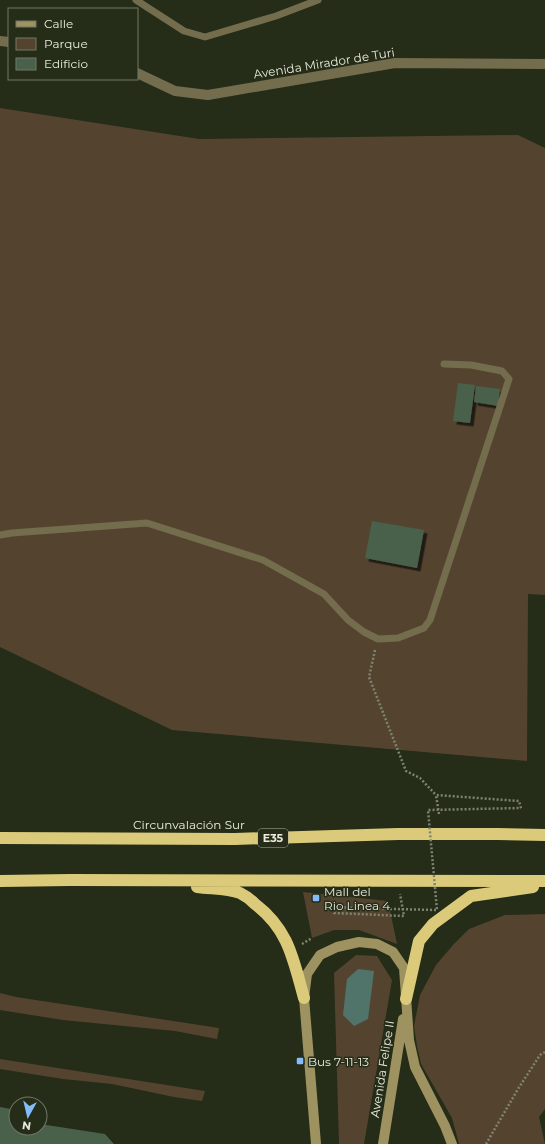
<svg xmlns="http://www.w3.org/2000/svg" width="545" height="1144" font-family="Montserrat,sans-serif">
<defs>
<filter id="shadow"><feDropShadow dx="3.5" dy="3.5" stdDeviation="0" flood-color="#0009"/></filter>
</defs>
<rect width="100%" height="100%" fill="#252c17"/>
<path fill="#54442f" d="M0 108 199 139 518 135 545 148V595L528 594 527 761 172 730 0 647Z
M303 892 388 901 397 944 359 930H334L312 938Z
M545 914V1109L539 1117 545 1144H459L452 1118 421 1064 417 1046 414 1026 420 995 436 965 453 945 469 929 505 915Z
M356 955 377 956 392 980 364 1144H339L334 973Z
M0 993 16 997 219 1028 217 1039 175 1031 63 1020 0 1010Z
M0 1059 205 1091 202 1101 174 1097 112 1084 63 1079 0 1069Z"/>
<path fill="#507469" d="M358 969 374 971 368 1019 354 1026 343 1015 347 979Z"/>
<path fill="#48604c" filter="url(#shadow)" d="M458 383 475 385 470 423 453 421Z
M476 386 500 389 498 406 474 402Z
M372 521 424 530 417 568 365 558Z
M0 1107 16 1110V1128H40V1124L105 1134 114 1144H0Z"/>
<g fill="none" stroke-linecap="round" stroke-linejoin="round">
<path stroke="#7e8472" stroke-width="2.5" stroke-dasharray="2 2" stroke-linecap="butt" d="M375 650 369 677 406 771 420 778 436 795
M439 814 436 795 519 801 521 808
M350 908 333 906 334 913 404 916 400 894
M302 944 312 938
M486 1144 518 1089 540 1055 545 1052"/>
<path stroke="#736d4d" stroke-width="7" d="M136 0 184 31 205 37 276 16 318 0
M0 535 12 533 147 523 263 560 324 594 348 620 364 632 378 639 398 638 424 628 430 620 509 379 502 371 471 365 444 364"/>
<path stroke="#736d4d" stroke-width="10" d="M0 41 9 42
M137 73 175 91 208 95 395 63 545 64"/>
<path stroke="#9d9260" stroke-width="10" d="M316 1144 304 998 307 974 320 955 337 947 359 942 377 944 393 952 404 968 409 1040 415 1067 445 1126 452 1144
M383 1144 403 1019"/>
<path stroke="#dbca79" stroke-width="12" d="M0 838 235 839 398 834H497L545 835
M0 881 70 880 545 881
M197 887C211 889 227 888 240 893 246 896 251 900 255 904 289 930 293 959 304 998
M406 999 419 941 433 924 471 896 533 887"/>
<path stroke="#7e8472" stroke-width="2.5" stroke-dasharray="2 2" stroke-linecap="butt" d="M350 908 437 910 428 810 521 808"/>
</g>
<g fill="#83bcfb" stroke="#252c17" stroke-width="1.5">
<rect x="312" y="894" width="8" height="8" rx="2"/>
<rect x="296" y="1057" width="8" height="8" rx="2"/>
</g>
<g text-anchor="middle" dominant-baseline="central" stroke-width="3" stroke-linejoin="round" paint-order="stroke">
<rect fill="#252c17" stroke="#adb2a2" stroke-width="1" x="258" y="829" width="30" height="18" rx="3"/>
<g font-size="11" font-weight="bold" fill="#e7ecde">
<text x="273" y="838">E35</text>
</g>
<g font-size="12" fill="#e7ecde" stroke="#252c17">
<text transform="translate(324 63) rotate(-9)">Avenida Mirador de Turi</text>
<text x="189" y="824">Circunvalación Sur</text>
<text transform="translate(382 1069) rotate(-81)">Avenida Felipe II</text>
</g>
<g font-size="12" fill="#e7ecde" stroke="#252c17" text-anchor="start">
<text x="324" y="891">Mall del<tspan x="324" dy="14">Rio Linea 4</tspan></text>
<text x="308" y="1061">Bus 7-11-13</text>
</g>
</g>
<rect x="8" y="8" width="130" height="72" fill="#252c17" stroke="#737967"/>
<rect x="16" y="21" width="20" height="6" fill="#9d9260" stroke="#737967"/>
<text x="44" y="28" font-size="12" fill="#e7ecde">Calle</text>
<rect x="16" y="38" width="20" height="12" fill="#54442f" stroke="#737967"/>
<text x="44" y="48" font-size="12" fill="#e7ecde">Parque</text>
<rect x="16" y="58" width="20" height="12" fill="#48604c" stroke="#737967"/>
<text x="44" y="68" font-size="12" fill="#e7ecde">Edificio</text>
<g transform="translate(28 1116) rotate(188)"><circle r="19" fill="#252c17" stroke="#737967"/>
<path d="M0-3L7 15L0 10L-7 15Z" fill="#83bcfb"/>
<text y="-6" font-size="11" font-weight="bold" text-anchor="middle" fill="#e7ecde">N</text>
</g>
</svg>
